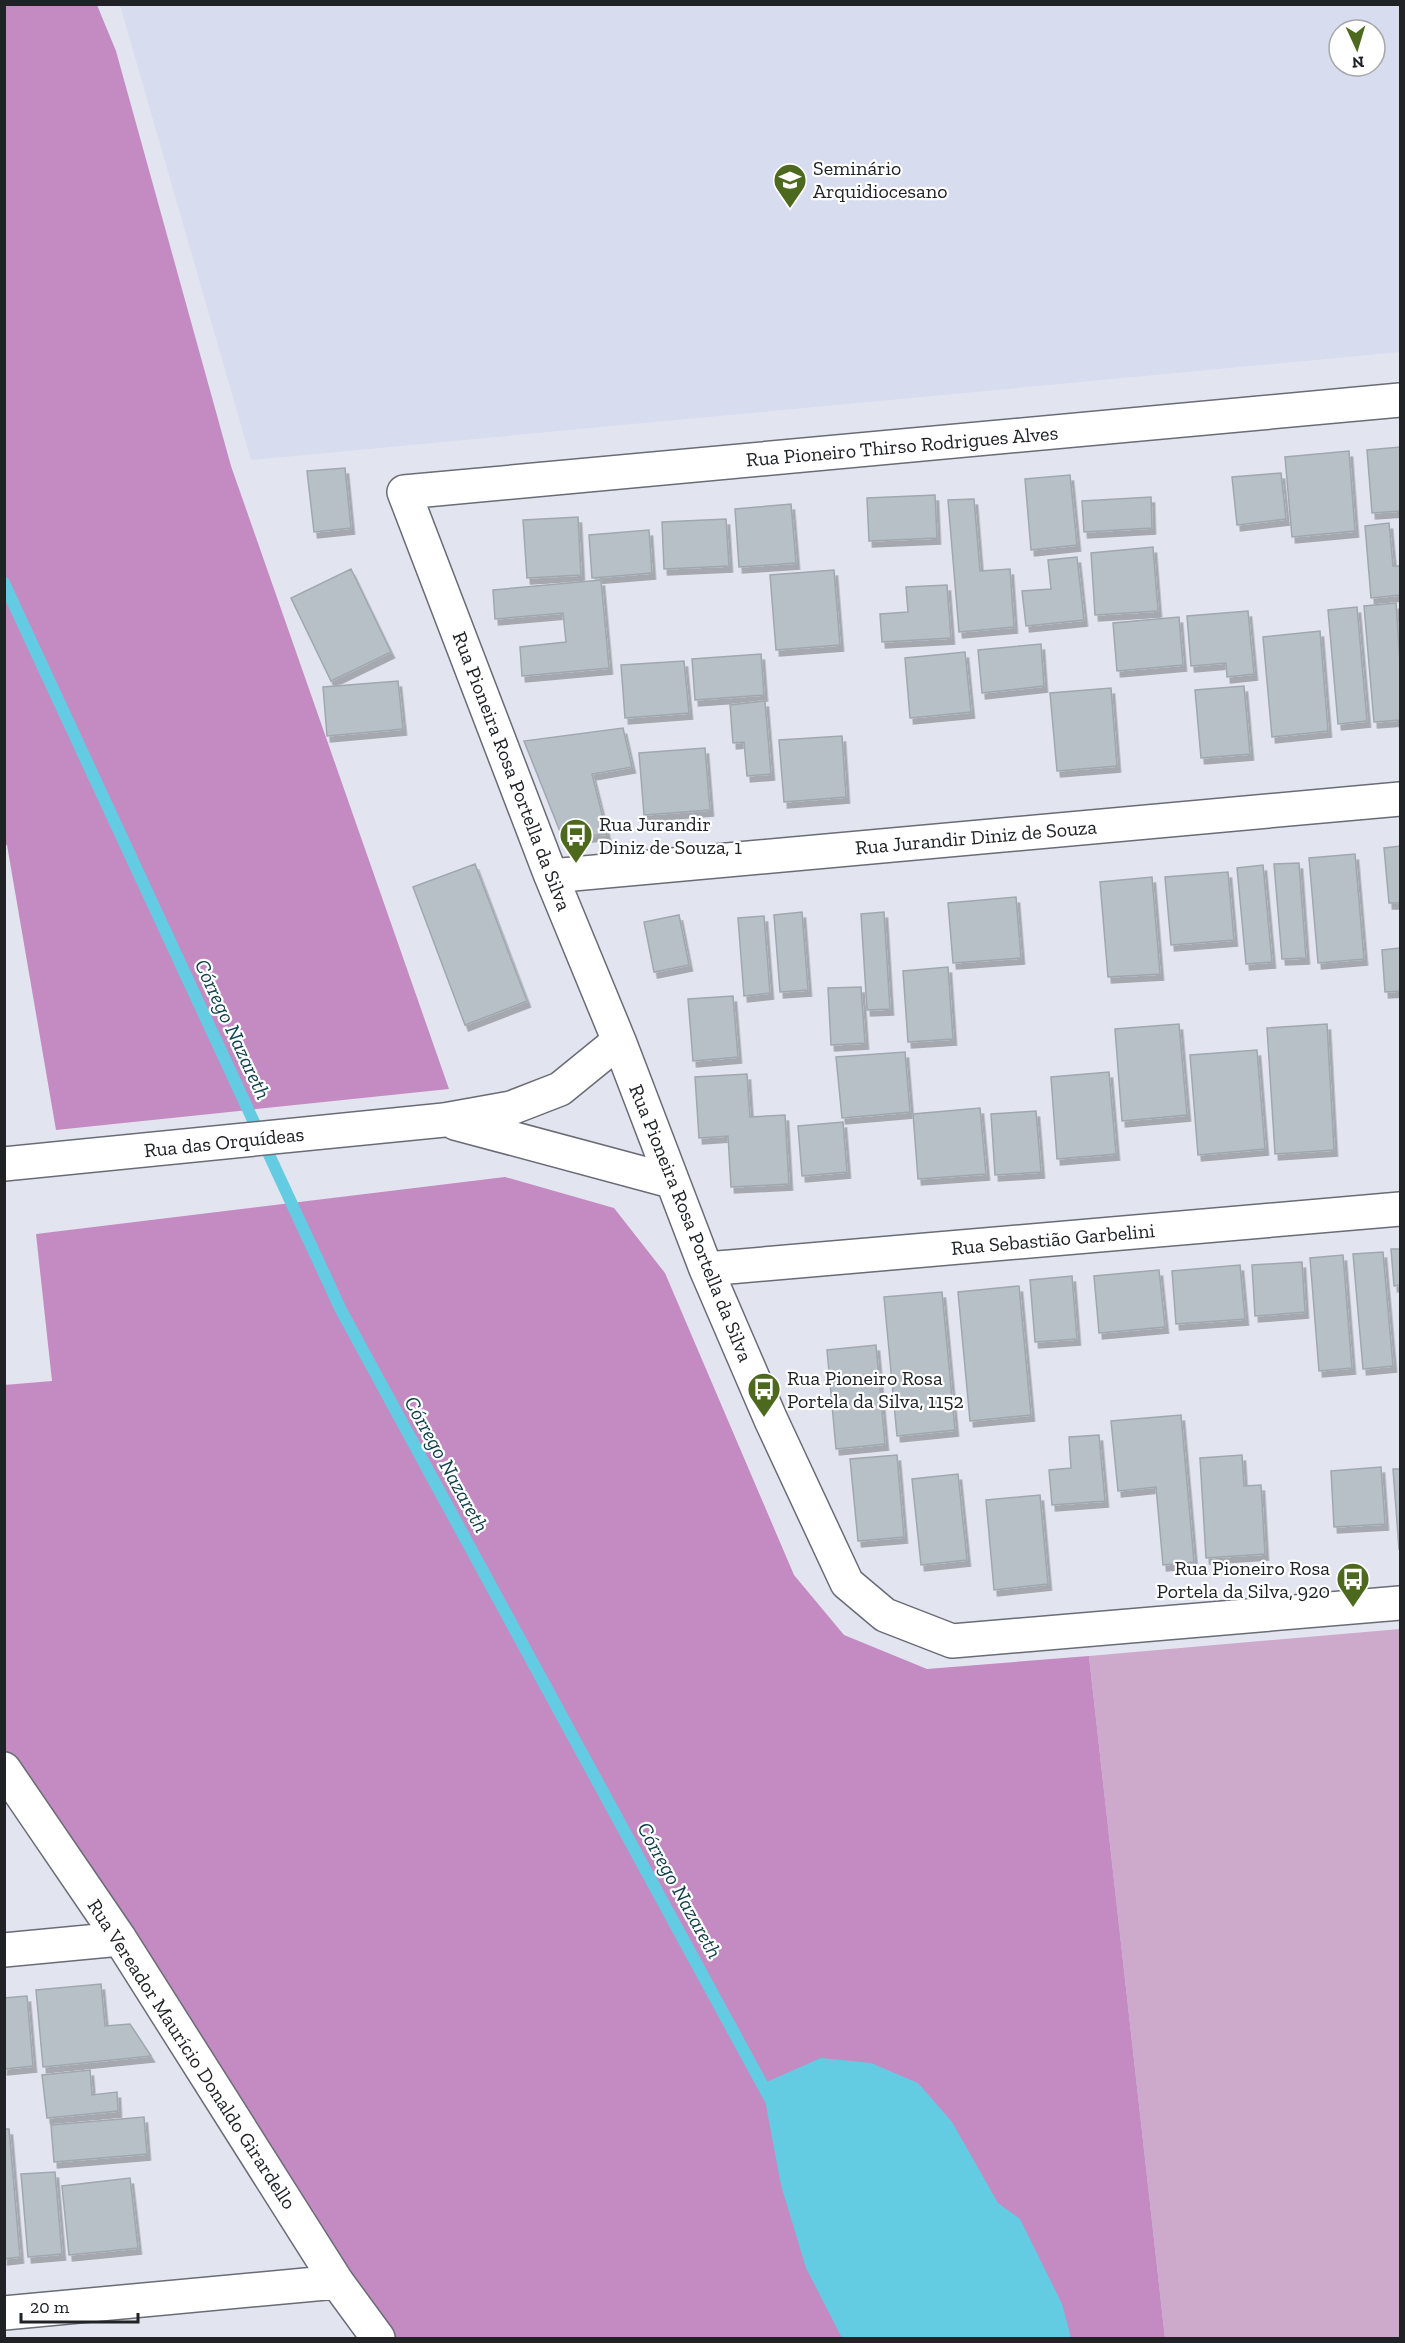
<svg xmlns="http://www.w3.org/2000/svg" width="1405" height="2343" font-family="'Zilla Slab',serif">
<defs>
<filter id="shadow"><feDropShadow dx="3.5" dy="6" stdDeviation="0" flood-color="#0004"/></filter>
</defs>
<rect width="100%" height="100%" fill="#e2e5ef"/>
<path fill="#d7dcee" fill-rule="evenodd" d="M120 5H1400V352L251 460ZM1339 30H1375V66H1339Z"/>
<path fill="#cda9cb" d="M1400 1629V2338H1165L1089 1656Z"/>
<path fill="#c48bc2" d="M5 4 97 5 116 51 231 466 449 1089 56 1130 7 845H4Z
M505 1177 614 1208 665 1273 794 1575 844 1635 927 1669 1089 1656 1165 2338H385L5 1769 4 1385 52 1381 36 1234Z"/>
<path fill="#63cce2" d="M821 2058 871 2063 918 2083 952 2122 998 2203 1020 2219 1062 2304 1071 2338H842L806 2268 781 2185 762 2084Z"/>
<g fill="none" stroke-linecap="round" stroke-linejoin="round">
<path stroke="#63cce2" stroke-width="12" d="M4 583 341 1310 769 2097"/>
</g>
<path fill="#b7c0c7" stroke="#a0a8af" stroke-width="1.5" filter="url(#shadow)" d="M1400 447V511L1372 513 1367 450Z
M1349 451 1355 531 1292 537 1285 457Z
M345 468 351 528 314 532 307 471Z
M1281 473 1286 519 1237 525 1232 477Z
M1070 475 1077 545 1031 550 1025 479Z
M935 495 937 538 869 541 867 498Z
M1151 497 1152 528 1084 532 1082 501Z
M974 499 980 571 1010 569 1014 627 959 632 948 500Z
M791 504 796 563 739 567 735 509Z
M578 517 581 575 527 578 523 520Z
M726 519 729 566 664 569 662 522Z
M1389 523 1393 566H1400V595L1371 598 1365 526Z
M649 530 652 573 592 578 589 535Z
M1153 547 1158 611 1095 615 1091 553Z
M1077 557 1084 620 1026 626 1022 591 1051 589 1048 560Z
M351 569 391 652 331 681 291 598Z
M834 570 840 645 776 650 770 575Z
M601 580 609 668 522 676 520 647 566 642 563 613 495 619 493 590Z
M947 585 951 638 882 642 880 614 908 612 906 587Z
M1396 603 1400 662V720L1374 722 1364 606Z
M1357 607 1367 721 1338 724 1328 610Z
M1248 611 1254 674 1227 677 1226 663 1191 666 1187 616Z
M1179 617 1183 665 1117 671 1113 623Z
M1320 631 1328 731 1272 737 1263 637Z
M1041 644 1044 686 982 693 978 650Z
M965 652 971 712 910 718 905 658Z
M761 654 764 695 695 700 692 659Z
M684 661 689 713 625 718 621 665Z
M398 681 403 729 327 736 323 687Z
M1244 686 1250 754 1201 758 1195 690Z
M1111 688 1117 766 1057 771 1050 693Z
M765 701 771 774 747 776 744 742 733 743 730 705Z
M623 728 632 767 592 774 607 834 563 839 524 741Z
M842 736 846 797 784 802 779 740Z
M705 748 710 810 644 815 639 753Z
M1400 846V903H1389L1384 848Z
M1355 854 1364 959 1318 963 1309 858Z
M1299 863 1306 958 1282 959 1274 864Z
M475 864 527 1001 465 1025 413 887Z
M1263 865 1272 962 1246 964 1237 868Z
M1228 872 1234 940 1171 945 1165 877Z
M1152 877 1160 974 1108 977 1100 882Z
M1016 897 1021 958 953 963 948 903Z
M802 912 808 990 780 992 774 915Z
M884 912 890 1009 867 1010 861 914Z
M679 915 689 965 654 972 644 922Z
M764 916 770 993 744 996 738 918Z
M1400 948V991L1385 992 1382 950Z
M948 967 953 1039 908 1042 903 971Z
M861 987 865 1043 831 1045 828 988Z
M733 996 738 1057 693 1061 688 999Z
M1179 1024 1187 1115 1122 1121 1115 1029Z
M1327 1024 1334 1150 1275 1154 1267 1028Z
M1257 1050 1265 1149 1198 1155 1190 1055Z
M905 1052 910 1112 842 1118 836 1057Z
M1109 1072 1116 1154 1057 1159 1051 1077Z
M747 1074 750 1117 785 1115 789 1184 731 1187 728 1136 699 1138 695 1077Z
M980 1108 986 1174 918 1179 913 1114Z
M1036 1111 1041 1172 995 1175 991 1114Z
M843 1122 847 1172 802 1176 798 1126Z
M1391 1249H1400V1285L1394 1286Z
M1383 1252 1393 1366 1363 1369 1353 1254Z
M1343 1255 1352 1368 1319 1371 1310 1258Z
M1302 1262 1305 1312 1255 1316 1252 1265Z
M1240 1265 1245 1319 1176 1324 1172 1271Z
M1159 1270 1165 1327 1099 1333 1094 1276Z
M1072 1276 1077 1339 1035 1342 1030 1280Z
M1019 1286 1031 1415 970 1421 958 1292Z
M942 1292 955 1430 897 1436 884 1297Z
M876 1345 885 1444 836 1449 827 1350Z
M1181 1415 1194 1562 1163 1565 1156 1487 1118 1491 1111 1421Z
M1099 1435 1105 1501 1052 1505 1049 1470 1071 1468 1069 1437Z
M897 1455 904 1537 858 1541 850 1459Z
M1242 1455 1244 1486 1261 1485 1265 1554 1206 1558 1200 1458Z
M1381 1467 1385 1524 1334 1527 1331 1471Z
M1393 1469H1400V1549H1399Z
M958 1474 967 1560 921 1565 912 1479Z
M1040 1495 1048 1584 994 1590 986 1500Z
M101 1984 105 2026 130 2024 151 2056 43 2067 36 1990Z
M27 1996 33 2066 4 2069V1998Z
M90 2070 92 2095 117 2092 118 2111 47 2118 42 2075Z
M144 2117 147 2154 54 2162 51 2125Z
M4 2129H9L20 2257 4 2259Z
M55 2172 62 2254 28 2257 21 2174Z
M130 2178 138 2248 69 2255 62 2186Z"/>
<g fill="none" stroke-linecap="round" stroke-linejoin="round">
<defs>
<path id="street" d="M1400 400 404 492 551 876 619 1041 706 1269 771 1420 847 1583 885 1615 952 1641 1400 1603
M551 876 1400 799
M455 1123 671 1181
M4 1164 444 1120 511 1108 560 1089 619 1041
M706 1269 1400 1209
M4 1769 120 1939 337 2282 378 2338
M4 1950 120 1939
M4 2313 337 2282"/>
</defs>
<use href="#street" stroke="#696c75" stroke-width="36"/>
<use href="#street" stroke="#fff" stroke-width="33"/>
</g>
<defs>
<symbol id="university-pin" viewBox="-11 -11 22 30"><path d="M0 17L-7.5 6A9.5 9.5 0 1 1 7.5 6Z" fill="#4d691d" stroke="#fff"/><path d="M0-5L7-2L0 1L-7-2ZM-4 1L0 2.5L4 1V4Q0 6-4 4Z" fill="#fff"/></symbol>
<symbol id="bus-pin" viewBox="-11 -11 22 30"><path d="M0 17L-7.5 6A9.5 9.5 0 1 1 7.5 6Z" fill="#4d691d" stroke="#fff"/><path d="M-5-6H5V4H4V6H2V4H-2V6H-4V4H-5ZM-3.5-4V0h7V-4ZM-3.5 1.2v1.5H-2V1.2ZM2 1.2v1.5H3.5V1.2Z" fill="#fff"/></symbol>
</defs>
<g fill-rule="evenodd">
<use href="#university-pin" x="771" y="161" width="38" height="52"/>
<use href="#bus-pin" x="557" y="816" width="38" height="52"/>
<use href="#bus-pin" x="745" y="1370" width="38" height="52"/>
<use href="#bus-pin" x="1334" y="1560" width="38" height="52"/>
</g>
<g text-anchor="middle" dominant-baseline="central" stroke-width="4.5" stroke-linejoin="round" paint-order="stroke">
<g font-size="20" fill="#212226" stroke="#fff" text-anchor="start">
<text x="813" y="168">Seminário<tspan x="813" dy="23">Arquidiocesano</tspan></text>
<text x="599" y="824">Rua Jurandir<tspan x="599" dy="23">Diniz de Souza, 1</tspan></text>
<text x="787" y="1378">Rua Pioneiro Rosa<tspan x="787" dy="23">Portela da Silva, 1152</tspan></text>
<text x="1330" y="1568" text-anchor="end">Rua Pioneiro Rosa<tspan x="1330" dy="23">Portela da Silva, 920</tspan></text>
</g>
<g font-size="20" fill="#212226" stroke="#fff">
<text transform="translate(902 446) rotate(-5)">Rua Pioneiro Thirso Rodrigues Alves</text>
<text transform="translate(512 771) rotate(69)">Rua Pioneira Rosa Portella da Silva</text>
<text transform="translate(976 837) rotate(-5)">Rua Jurandir Diniz de Souza</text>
<text transform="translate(224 1142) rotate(-6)">Rua das Orquídeas</text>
<text transform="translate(691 1223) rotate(68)">Rua Pioneira Rosa Portella da Silva</text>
<text transform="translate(1053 1239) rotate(-5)">Rua Sebastião Garbelini</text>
<text transform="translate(192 2054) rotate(57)">Rua Vereador Maurício Donaldo Girardello</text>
</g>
<g font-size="21" font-style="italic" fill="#10414a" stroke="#fff">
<text transform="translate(233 1029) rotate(65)">Córrego Nazareth</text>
<text transform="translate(447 1464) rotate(61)">Córrego Nazareth</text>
<text transform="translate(680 1890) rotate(61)">Córrego Nazareth</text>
</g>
</g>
<rect width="1405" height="2343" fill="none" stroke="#212226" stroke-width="12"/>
<g transform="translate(1357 48) rotate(176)"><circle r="28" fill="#ffffff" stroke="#a6a7a8" stroke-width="1.5"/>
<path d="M0-4.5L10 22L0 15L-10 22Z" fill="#4d691d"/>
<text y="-9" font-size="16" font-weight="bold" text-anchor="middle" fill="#212226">N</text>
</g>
<path d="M21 2313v9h117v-9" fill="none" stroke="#212226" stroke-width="3"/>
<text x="30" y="2313" font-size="18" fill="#212226" stroke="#ffffff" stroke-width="4.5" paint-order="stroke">20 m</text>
</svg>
